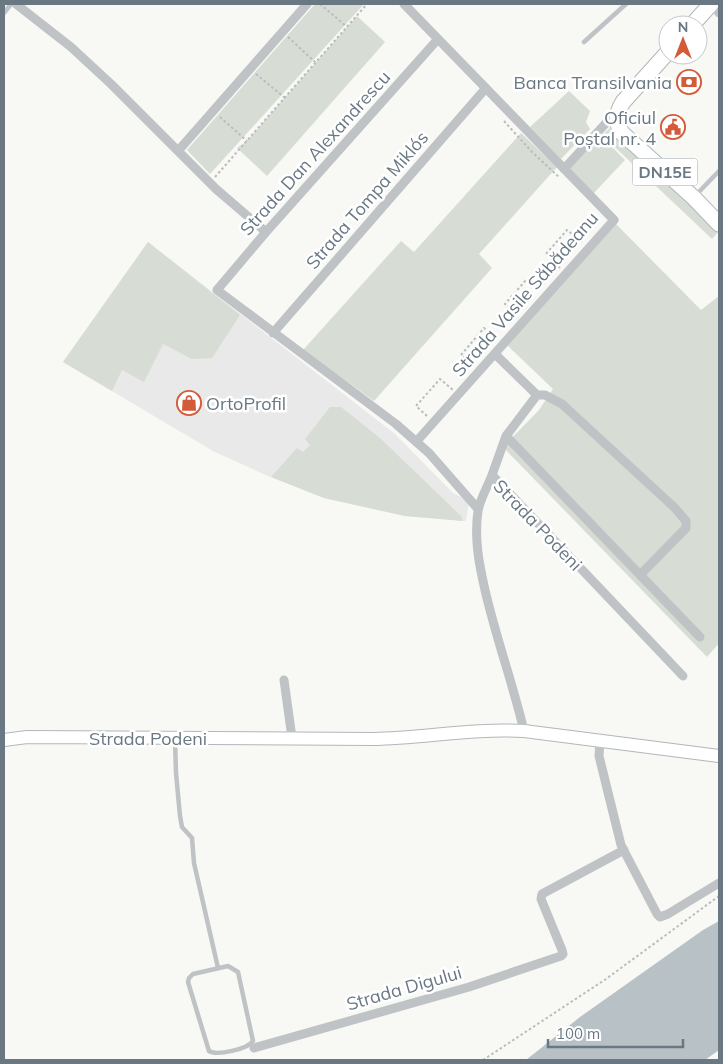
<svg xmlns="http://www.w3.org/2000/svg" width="723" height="1064" font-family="Mulish,sans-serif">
<rect width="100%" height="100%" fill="#f8f8f5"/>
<path fill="#e8e9e8" d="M148 242 395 434 453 493 469 501 466 521 405 516 324 498 268 476 213 451 63 362Z"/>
<path fill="#d7dcd5" d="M315 4H364L210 174 187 150Z
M357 16 385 42 267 176 237 148 247 141Z
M569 91 590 111 586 122 590 129 561 159 530 127Z
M610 128 719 231 712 239 602 135Z
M521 133 557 167 479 254 492 268 374 401 303 350 401 241 414 252Z
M601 136 625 160 593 194 568 169Z
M615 223 701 310 719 296V643L707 657 503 447 539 410 553 389 506 344Z
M148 242 240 315 212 358 192 359 163 344 144 382 122 370 112 391 63 362Z
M330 407H341L381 439 461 516 463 521 405 516 324 498 271 477 297 448 303 452 310 445 305 439Z"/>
<path fill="#b8c2c6" d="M719 921V1050L705 1060H526L580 1017 703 930Z"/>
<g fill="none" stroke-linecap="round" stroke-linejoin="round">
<defs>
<path id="secondary" d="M4 740 27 737 373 739C424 738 473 728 524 731L719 756"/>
<path id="primary" d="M692 25 711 4
M668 52 623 102C616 113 615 122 622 133L694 198 719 224"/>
</defs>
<use href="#secondary" stroke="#b1b7bb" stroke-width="14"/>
<use href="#primary" stroke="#b2b7ba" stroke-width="17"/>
<path stroke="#b9bcbe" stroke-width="2" stroke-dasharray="2.5 2.5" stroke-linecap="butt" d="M320 4 347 27
M288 37 316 63
M256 74 285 98
M220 117 247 141
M504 121 532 152 560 178
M215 177 367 4
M560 268 546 254 567 230 582 242
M517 315 505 304 526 280 539 290
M473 364 461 355 484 328 497 340
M427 416 416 406 440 379 453 390
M483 1060 606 979 719 896"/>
<path stroke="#bfc3c6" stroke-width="4.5" d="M4 13 11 4
M584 42 626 4
M696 195 719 171
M175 739 176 773 180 816 182 827 192 838 194 863 218 968
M228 966 238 972 253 1041C248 1049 217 1056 209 1051L188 982 189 978 193 974Z"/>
<path stroke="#bfc3c6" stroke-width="9" d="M16 4 71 47 111 84 216 189 266 232
M404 4 614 220 416 442
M714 4 719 13
M438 39 266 232 217 290 396 424 429 453 478 509
M178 151 307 4
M564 169 606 123 616 117
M273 333 486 88
M495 354 537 395
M506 436 700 637
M492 475 506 436 537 395H545L562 404 675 508 686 521V528L640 575
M284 680 292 738
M524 731C513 684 496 638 485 590 479 564 474 538 478 511 480 499 488 486 492 475L683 676
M600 741 599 756 621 845 657 914 660 917 668 914 719 883
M254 1048 469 987 561 956 563 954 562 950 541 899 542 894 624 850"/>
<use href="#secondary" stroke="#fff" stroke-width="12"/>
<use href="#primary" stroke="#fff" stroke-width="15"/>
</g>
<defs>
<symbol id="bank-ring" viewBox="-11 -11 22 22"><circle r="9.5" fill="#fff" stroke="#d45b39" stroke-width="1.5"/><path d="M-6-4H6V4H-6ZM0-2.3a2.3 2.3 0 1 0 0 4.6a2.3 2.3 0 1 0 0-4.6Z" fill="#d45b39"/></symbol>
<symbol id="civic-ring" viewBox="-11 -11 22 22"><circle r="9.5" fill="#fff" stroke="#d45b39" stroke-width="1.5"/><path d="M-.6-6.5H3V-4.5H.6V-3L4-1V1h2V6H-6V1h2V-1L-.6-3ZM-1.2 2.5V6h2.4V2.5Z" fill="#d45b39"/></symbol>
<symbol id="shop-ring" viewBox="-11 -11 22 22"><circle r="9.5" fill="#fff" stroke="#d45b39" stroke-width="1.5"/><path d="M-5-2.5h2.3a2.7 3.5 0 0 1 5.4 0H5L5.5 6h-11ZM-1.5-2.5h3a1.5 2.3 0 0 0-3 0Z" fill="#d45b39"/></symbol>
</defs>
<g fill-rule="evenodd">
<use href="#bank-ring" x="675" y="68" width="28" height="28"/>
<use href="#civic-ring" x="659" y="113" width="28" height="28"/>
<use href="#shop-ring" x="175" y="389" width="28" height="28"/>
</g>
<g text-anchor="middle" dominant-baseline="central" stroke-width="5" stroke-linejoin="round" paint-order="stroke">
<rect fill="#fff" stroke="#96a0a8" stroke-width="1" x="632.5" y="158.5" width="65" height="27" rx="4"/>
<g font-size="16" font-weight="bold" fill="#697883">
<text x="665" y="172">DN15E</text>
</g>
<g font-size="18" fill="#697883" stroke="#fff" text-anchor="end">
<text x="672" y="82">Banca Transilvania</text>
<text x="656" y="117">Oficiul<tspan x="656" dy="21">Poștal nr. 4</tspan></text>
<text x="206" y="403" text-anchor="start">OrtoProfil</text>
</g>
<g font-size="18" fill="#697883" stroke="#fff">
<text transform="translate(315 153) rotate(-48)">Strada Dan Alexandrescu</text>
<text transform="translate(367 200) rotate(-49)">Strada Tompa Miklós</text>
<text transform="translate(525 294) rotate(-49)">Strada Vasile Săbădeanu</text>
<text transform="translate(538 525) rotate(46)">Strada Podeni</text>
<text x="148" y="738">Strada Podeni</text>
<text transform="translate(404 988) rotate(-16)">Strada Digului</text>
</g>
</g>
<rect width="723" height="1064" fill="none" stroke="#697883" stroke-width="10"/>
<g transform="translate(683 40)"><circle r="24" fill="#ffffff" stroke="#c3c9cd"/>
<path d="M0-4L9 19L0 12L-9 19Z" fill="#d45b39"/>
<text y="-8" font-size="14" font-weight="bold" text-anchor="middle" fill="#697883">N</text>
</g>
<path d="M548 1039v8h135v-8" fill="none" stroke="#697883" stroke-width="2.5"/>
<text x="556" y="1039" font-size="15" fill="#697883" stroke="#ffffff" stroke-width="4" paint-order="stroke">100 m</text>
</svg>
